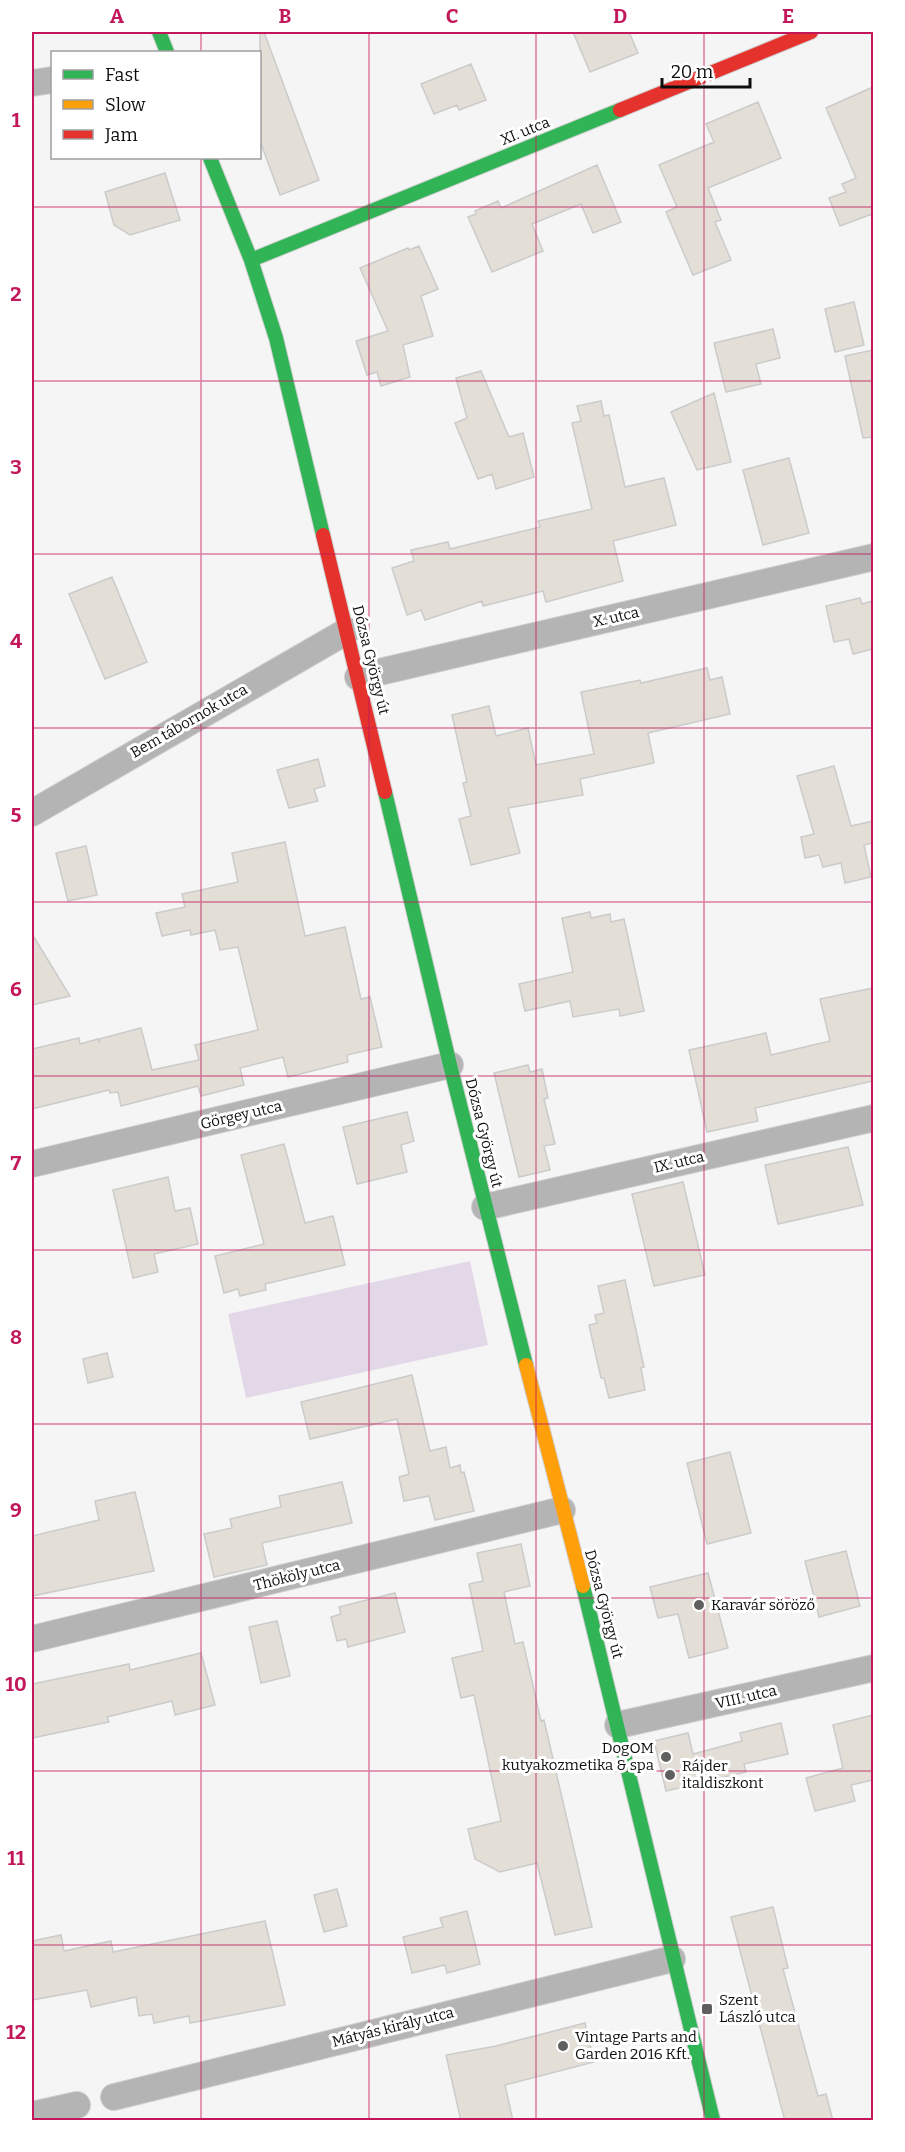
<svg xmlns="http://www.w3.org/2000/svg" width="905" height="2152" font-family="Bitter,serif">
<rect width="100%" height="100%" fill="#f6f5f6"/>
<path fill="#e3d8e7" d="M470 1261 488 1345 246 1398 228 1314Z"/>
<path fill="#e3dfd7" stroke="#cccbcb" stroke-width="1.5" d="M260 32H264L319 180 280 195 260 141Z
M573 32H629L638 53 590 72Z
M471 64 486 100 459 110 457 105 434 114 421 84Z
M873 87V218L872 214 840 226 829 198 846 192 842 184 856 178 826 108Z
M758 102 781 158 708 188 721 220 715 222 731 260 693 275 666 212 677 207 659 165 714 142 706 124Z
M597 165 621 222 593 233 581 204 532 224 543 251 492 272 468 217 476 214 475 211 498 201 501 208Z
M165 173 180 220 130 235 114 225 105 192Z
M419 246 438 289 421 296 433 336 403 345 410 377 381 386 377 372 367 375 356 341 388 331 360 268 408 248 409 250Z
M854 302 864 345 835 352 825 309Z
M773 329 780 358 756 364 761 384 726 392 714 343Z
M873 350V437L863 438 845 356Z
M481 371 509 437 523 433 534 477 496 489 492 474 478 479 455 423 467 418 456 378Z
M714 393 731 462 697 470 671 412Z
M601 401 604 416 609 415 625 487 664 478 676 525 613 541 623 581 546 602 543 591 483 606 482 601 425 620 421 610 407 615 392 568 414 561 411 550 448 542 450 549 540 527 538 521 592 509 572 423 581 421 577 406Z
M789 458 809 533 763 545 743 470Z
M112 577 147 662 105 679 69 594Z
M860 598 862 604 873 601V649L853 654 849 639 834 642 826 606Z
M707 668 710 680 722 677 730 714 648 733 654 763 580 779 583 795 508 808 520 853 471 865 459 819 471 816 463 783 467 782 452 715 489 706 496 736 528 728 536 765 594 754 581 692 640 680 641 683Z
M318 759 325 786 314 789 318 801 289 808 277 770Z
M834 766 851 826 873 821V843L864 845 871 877 845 883 841 863 823 867 819 855 805 858 801 837 814 834 797 776Z
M285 842 305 936 345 927 361 999 370 997 382 1047 347 1055 348 1062 288 1077 283 1057 240 1068 244 1085 201 1096 198 1086 121 1106 118 1092 110 1093 109 1090 32 1109V1049L79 1038 80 1044 98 1039 100 1043 99 1039 141 1028 152 1070 199 1060 195 1045 258 1030 238 947 220 950 215 930 191 935 190 930 162 936 156 913 185 907 182 894 238 882 232 853Z
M86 846 97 895 68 901 56 853Z
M590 912 591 918 610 914 611 922 624 919 644 1011 620 1016 619 1009 573 1017 570 1001 525 1011 519 984 573 972 562 918Z
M32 934 70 996 32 1005Z
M873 988V1081L755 1108 758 1121 707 1132 689 1050 766 1033 771 1055 830 1041 820 999Z
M528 1065 530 1072 542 1069 548 1098 544 1099 555 1144 544 1146 550 1170 519 1177 494 1073Z
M407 1112 414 1141 401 1145 407 1172 357 1184 343 1127Z
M284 1144 305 1223 333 1216 345 1265 265 1284 266 1290 240 1296 238 1289 224 1293 215 1256 264 1244 241 1155Z
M848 1147 863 1205 778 1224 765 1165Z
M168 1177 175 1211 190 1208 198 1244 154 1254 158 1272 133 1278 113 1190Z
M683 1182 705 1275 654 1286 632 1194Z
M625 1280 644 1367 641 1368 645 1390 609 1398 604 1378H601L589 1325 597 1323 595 1315 604 1313 598 1286Z
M107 1353 113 1377 88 1383 83 1359Z
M412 1375 430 1451 446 1447 450 1468 460 1465 461 1473 464 1472 474 1511 435 1520 429 1496 404 1501 399 1477 409 1474 397 1419 310 1439 301 1402Z
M730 1452 751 1533 707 1544 687 1463Z
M342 1482 352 1523 262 1543 267 1565 214 1577 204 1534 232 1528 230 1519 281 1507 279 1496Z
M135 1492 154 1571 32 1596V1536L99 1520 95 1501Z
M521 1544 530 1586 504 1592 515 1644 523 1642 541 1721 544 1720 592 1927 555 1935 537 1863 500 1872 475 1859 468 1829 501 1821 474 1695 461 1698 452 1658 483 1651 469 1584 483 1581 477 1553Z
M846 1551 860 1606 819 1617 805 1561Z
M708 1573 728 1648 689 1658 678 1614 658 1618 650 1587Z
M395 1593 405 1632 348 1647 346 1639 337 1641 331 1617 341 1614 339 1607Z
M277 1621 290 1676 261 1683 249 1627Z
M201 1653 215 1705 175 1715 172 1701 107 1717 109 1722 32 1738V1684L129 1664 130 1670Z
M873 1715V1780L851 1785 855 1801 815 1811 806 1778 843 1768 833 1725Z
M781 1723 788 1754 744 1764 746 1772 666 1791 654 1741 688 1733 693 1754 742 1741 740 1733Z
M337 1889 347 1926 324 1932 314 1895Z
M773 1907 788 1968 783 1969 818 2096 826 2094 833 2121H785L731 1917Z
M467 1911 480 1964 447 1973 445 1965 412 1973 403 1937 443 1927 440 1918Z
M265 1921 285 2005 190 2023 189 2016 154 2023 152 2014 139 2016 136 1997 91 2007 87 1990 32 2000V1941L61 1935 64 1951 111 1941 113 1952Z
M585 2023 594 2062 505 2085 513 2121H461L446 2055 496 2046Z"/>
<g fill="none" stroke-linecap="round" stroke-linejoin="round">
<defs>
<path id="street" d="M32 83 52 80
M358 677 874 557
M32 813 347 631
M32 1164 450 1065
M485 1207 874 1118
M32 1639 562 1510
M618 1725 874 1668
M114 2097 672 1959
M32 2115 77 2105"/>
<path id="fast" d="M159 32 167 52
M210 158 251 260 276 338 323 535
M251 260 620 110
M385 792 450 1065 526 1365
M583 1586 713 2120"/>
<path id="slow" d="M526 1365 583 1586"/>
<path id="jam" d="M620 110 811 32
M323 535 385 792"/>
</defs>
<use href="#street" stroke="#d1d0d1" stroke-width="28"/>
<use href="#fast" stroke="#d1d0d1" stroke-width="16"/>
<use href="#slow" stroke="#d1d0d1" stroke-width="16"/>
<use href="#jam" stroke="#d1d0d1" stroke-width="16"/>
<use href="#street" stroke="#b5b4b5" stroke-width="26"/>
<use href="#fast" stroke="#30b455" stroke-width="14"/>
<use href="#slow" stroke="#ff9f0a" stroke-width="14"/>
<use href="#jam" stroke="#e5322d" stroke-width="14"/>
</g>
<path fill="none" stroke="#c2185b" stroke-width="1.5" stroke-opacity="0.55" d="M201 32V52M369 32V2120M536 32V2120M704 32V2120M201 158V2120M32 207H874M32 381H874M32 554H874M32 728H874M32 902H874M32 1076H874M32 1250H874M32 1424H874M32 1598H874M32 1771H874M32 1945H874"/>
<g fill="#605f60" stroke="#fff" stroke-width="2">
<circle cx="699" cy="1605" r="6"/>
<circle cx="666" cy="1757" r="6"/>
<circle cx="670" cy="1775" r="6"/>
<rect x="701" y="2003" width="12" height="12" rx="3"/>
<circle cx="563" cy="2046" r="6"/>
</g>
<g text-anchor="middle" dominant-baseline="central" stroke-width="6" stroke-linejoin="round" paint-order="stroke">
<g font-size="15" fill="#0f0e0f" stroke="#fff">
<text transform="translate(525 131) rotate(-22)">XI. utca</text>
<text transform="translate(616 617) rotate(-13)">X. utca</text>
<text transform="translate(371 660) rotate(76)">Dózsa György út</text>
<text transform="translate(189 721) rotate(-30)">Bem tábornok utca</text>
<text transform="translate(241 1115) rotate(-13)">Görgey utca</text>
<text transform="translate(484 1133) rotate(76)">Dózsa György út</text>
<text transform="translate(679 1162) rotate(-13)">IX. utca</text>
<text transform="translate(297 1575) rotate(-14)">Thököly utca</text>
<text transform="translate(604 1604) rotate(75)">Dózsa György út</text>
<text transform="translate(746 1697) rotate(-13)">VIII. utca</text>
<text transform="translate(393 2027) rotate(-14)">Mátyás király utca</text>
</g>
<g font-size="15" fill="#0f0e0f" stroke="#fff" text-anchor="start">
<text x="711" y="1605">Karavár söröző</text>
<text x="654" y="1748" text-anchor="end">DogOM<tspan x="654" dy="17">kutyakozmetika &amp; spa</tspan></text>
<text x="682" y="1766">Rájder<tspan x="682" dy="17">italdiszkont</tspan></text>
<text x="719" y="2000">Szent<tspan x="719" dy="17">László utca</tspan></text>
<text x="575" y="2037">Vintage Parts and<tspan x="575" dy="17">Garden 2016 Kft.</tspan></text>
</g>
</g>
<rect width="905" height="2152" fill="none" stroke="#ffffff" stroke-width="66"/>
<rect x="51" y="51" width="210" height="108" fill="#ffffff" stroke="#9f9f9f" stroke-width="1.5"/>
<rect x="63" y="70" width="30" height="9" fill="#30b455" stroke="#9f9f9f" stroke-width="1.5"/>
<text x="105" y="81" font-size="18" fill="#0f0e0f">Fast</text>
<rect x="63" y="100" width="30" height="9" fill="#ff9f0a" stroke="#9f9f9f" stroke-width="1.5"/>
<text x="105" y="111" font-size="18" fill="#0f0e0f">Slow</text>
<rect x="63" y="130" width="30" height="9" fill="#e5322d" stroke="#9f9f9f" stroke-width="1.5"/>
<text x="105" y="141" font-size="18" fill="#0f0e0f">Jam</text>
<path d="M662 78v9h88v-9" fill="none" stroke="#0f0e0f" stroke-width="3"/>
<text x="671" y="78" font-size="18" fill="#0f0e0f" stroke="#ffffff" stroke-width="4.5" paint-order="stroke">20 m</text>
<rect x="33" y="33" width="839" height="2086" fill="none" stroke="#c2185b" stroke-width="2"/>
<g font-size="20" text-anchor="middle" font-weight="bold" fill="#c2185b">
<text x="117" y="23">A</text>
<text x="285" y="23">B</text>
<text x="452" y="23">C</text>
<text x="620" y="23">D</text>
<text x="788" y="23">E</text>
<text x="16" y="127">1</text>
<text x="16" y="301">2</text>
<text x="16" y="474">3</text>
<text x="16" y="648">4</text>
<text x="16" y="822">5</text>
<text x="16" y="996">6</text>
<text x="16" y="1170">7</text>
<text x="16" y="1344">8</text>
<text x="16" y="1517">9</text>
<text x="16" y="1691">10</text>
<text x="16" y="1865">11</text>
<text x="16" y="2039">12</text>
</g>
</svg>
